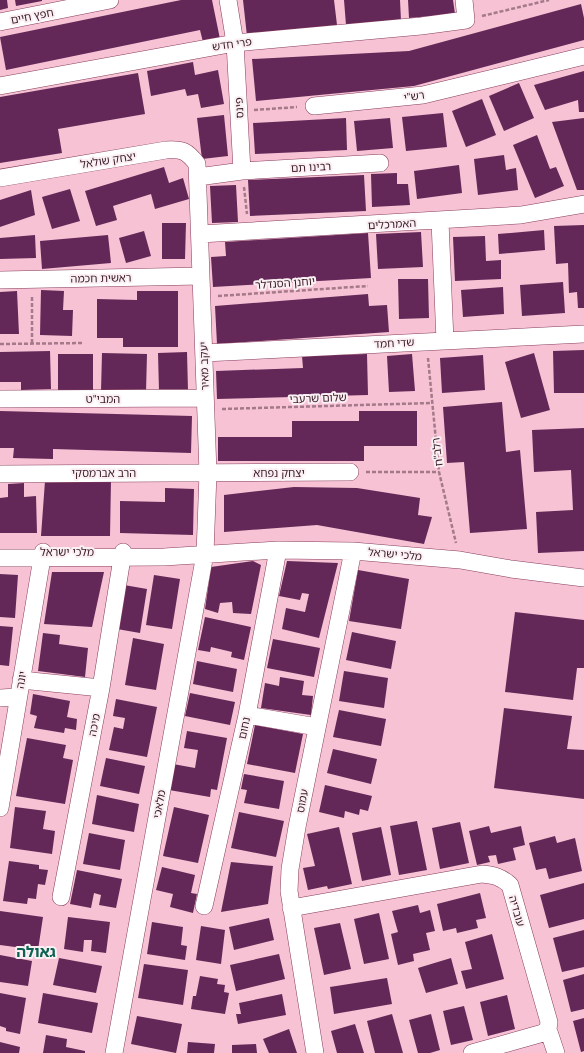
<svg xmlns="http://www.w3.org/2000/svg" width="584" height="1053" font-family="Lora,'Noto Sans Hebrew',serif">
<rect width="100%" height="100%" fill="#f6c2d4"/>
<path fill="#632858" d="M0 0H7L8 8 0 10Z
M15 0H42V1L16 6Z
M181 0H212L220 39 203 42 200 30 6 70 0 37Z
M243 0H334L337 25 247 36Z
M344 0H400L401 21 346 25Z
M408 0H453L455 14 409 18Z
M581 4 584 18V40L414 86 256 101 252 59 409 51Z
M193 62 195 75 218 70 224 104 201 108 198 94 187 96 185 89 151 96 147 71Z
M584 71V112H579L578 100 545 110 534 85Z
M138 73 145 114 58 129 62 153 0 163V97Z
M519 83 534 118 504 131 489 96Z
M482 99 496 135 466 147 452 111Z
M443 113 447 147 406 151 402 117Z
M224 115 228 156 202 159 197 118Z
M346 118 347 150 255 154 253 123Z
M390 118 393 148 357 151 354 121Z
M584 118V190H577L552 122Z
M537 135 550 169 556 167 564 186 535 198 513 145Z
M504 155 506 170 516 168 518 190 478 195 474 159Z
M459 165 462 193 417 199 414 171Z
M164 167 169 183 183 178 189 199 155 209 151 194 113 206 117 220 96 226 85 191Z
M397 173V184H408L410 205 372 207 371 174Z
M364 175 366 211 250 216 248 180Z
M236 185 238 222 212 223 210 186Z
M70 189 80 221 52 229 42 197Z
M31 190 35 215 0 227V200Z
M162 223H186L185 259H162Z
M584 225V308H578L577 292 569 293 568 263 556 264 554 226Z
M544 230 545 250 499 254 498 234Z
M144 231 151 256 126 263 119 238Z
M421 232 423 267 378 269 376 234Z
M368 233 371 278 213 287 211 257 226 256 225 242Z
M35 235 36 258 0 259V238Z
M108 235 111 263 42 269 40 241Z
M485 236 486 261 501 260V279L455 281 453 237Z
M398 279H428L429 318 399 319Z
M563 282 565 313 522 316 520 285Z
M503 287 504 314 463 317 461 290Z
M41 290 64 291 63 310H73L72 336 40 335Z
M17 291 19 334H0V292Z
M137 291H178V347H123V338H97V299L137 300Z
M368 294 369 306 387 305 389 332 217 344 215 306Z
M584 350V393H554L553 351Z
M50 351 51 389 21 390V382H0V352Z
M187 352 188 391H159L158 353Z
M102 353 147 354 146 392 101 391Z
M534 353 550 410 521 418 505 362Z
M58 354H93V391L58 392Z
M367 354 368 395 217 399 216 371 303 368 302 356Z
M412 354 415 391 389 392 387 356Z
M483 355 485 390 442 393 440 358Z
M502 402 506 452 520 450 527 529 470 533 464 462 447 463 443 407Z
M0 411 192 416 191 453 53 449V459L13 458 14 448H0Z
M359 411H417V446H364V461H218V437H292V421H359Z
M584 428V551L538 553 536 512 573 510 571 470 534 472 532 430Z
M111 480 110 536H41L45 481Z
M24 483V497L36 496 37 533H0V498L8 497V484Z
M294 487 357 488 420 498 418 515 432 517 424 544 317 525 224 532V495Z
M165 488 194 489 193 535 120 533V501L165 502Z
M253 561 261 565 251 614 233 613 232 602 220 603 218 613 205 609 211 567Z
M287 561 338 563 319 638 282 629 286 608 305 612 309 594 302 593 300 600 279 596Z
M358 570 409 579 401 629 349 621Z
M52 572H104L92 627 44 624Z
M0 574 18 575 15 618 0 617Z
M154 575 180 579 172 629 146 625Z
M124 585 147 589 140 633 117 629Z
M515 612 584 620V668H577L573 700 505 692Z
M205 617 251 627 244 660 231 657 232 652 211 647 210 652 198 650Z
M0 626 13 627 9 666 0 665Z
M352 632 396 641 391 669 346 660Z
M43 633 60 635 59 644 88 648 85 677 38 671Z
M133 638 164 644 156 690 125 685Z
M273 639 320 648 314 677 267 668Z
M197 661 237 669 233 692 193 684Z
M344 671 388 678 384 708 339 701Z
M280 677 304 681 302 695 313 696 311 715 261 708 265 683 279 686Z
M190 693 235 702 230 725 185 716Z
M33 694 70 701 67 717 77 719 76 730 65 728 64 733 34 728 37 716 30 714Z
M116 699 157 707 147 757 109 750 114 727 123 729 125 718 113 716Z
M504 708 572 716 567 749 584 750V799L494 788Z
M339 710 386 719 381 746 333 737Z
M255 725 303 734 295 773 247 764Z
M187 731 227 738 217 790 211 789 210 797 169 790 173 764 195 768 198 750 184 748Z
M27 738 66 745 63 758 73 760 65 804 16 796Z
M333 749 377 759 371 784 327 773Z
M106 758 145 766 139 794 100 786Z
M244 774 284 781 279 809 244 803 247 790 241 789Z
M325 785 372 796 368 811 360 809 359 815 345 811 344 818 319 812Z
M97 795 139 804 134 832 92 824Z
M15 807 46 811 43 829 55 831 52 854 10 848Z
M174 807 209 815 198 863 163 856Z
M239 812 284 821 276 857 231 848Z
M417 821 427 870 399 875 390 826Z
M460 822 469 863 440 869 432 828Z
M489 826 491 833 521 826 525 845 513 848 516 860 498 864 496 855 488 856 490 862 477 865 469 831Z
M339 827 352 884 328 889 327 886 308 890 303 868 315 866 307 834Z
M381 827 391 875 362 881 352 833Z
M89 833 125 840 120 870 83 864Z
M555 836 557 843 575 838 582 871 549 879 546 868 536 870 529 843Z
M9 861 39 865V869L48 870 45 885 38 884 36 899 28 898 27 904 3 901Z
M231 862 273 866 268 904 221 912Z
M162 867 195 875 191 893 197 894 193 913 170 907 173 894 156 890Z
M77 870 122 879 116 908 99 905 101 895 94 893 91 908 70 904Z
M584 883V919L549 928 540 895Z
M480 893 486 918 476 920 478 928 457 933 456 928 443 931 437 904Z
M418 905 420 913 430 910 435 931 426 933 430 950 413 954 414 961 398 965 391 934 398 932 392 911Z
M0 911 43 917 38 950 0 945Z
M379 913 389 959 364 964 354 919Z
M68 917 110 922 106 953 91 951 92 940H84L83 952 64 949Z
M269 918 274 940 234 950 229 927Z
M152 922 183 927 181 945 187 946 185 960 147 954Z
M340 923 351 969 324 975 314 928Z
M201 926 225 930 221 964 196 960Z
M584 930V967L562 972 553 938Z
M492 934 504 979 466 989 461 971 472 969 465 942Z
M279 954 285 979 236 991 230 965Z
M0 955 32 961 28 986 0 982Z
M59 958 102 966 96 993 53 985Z
M451 958 458 984 426 993 418 968Z
M144 964 188 970 183 1005 138 998Z
M584 974V1009L571 1012 563 980Z
M200 976 218 979 217 984 225 985 224 992 229 993 225 1014 191 1009 193 996H196Z
M387 978 392 1004 334 1014 330 987Z
M0 993 26 998 20 1034 6 1031V1028L0 1026Z
M43 993 98 1003 92 1033 38 1023Z
M282 994 286 1015 238 1024 236 1014H241L239 1003Z
M507 995 515 1029 488 1036 480 1002Z
M464 1006 473 1040 451 1045 443 1011Z
M392 1014 403 1053H375L367 1021Z
M431 1014 440 1050 430 1053H418L409 1020Z
M137 1016 182 1024 176 1053 131 1044Z
M584 1018V1051L581 1052 573 1021Z
M355 1024 364 1053H337L331 1031Z
M289 1029 297 1053H269L263 1039Z
M46 1035 67 1039 66 1047 85 1051V1053H43Z
M0 1042 20 1047 19 1053H0Z
M188 1042 215 1044 214 1053H187Z
M256 1044 257 1053H232V1045Z"/>
<g fill="none" stroke-linecap="round" stroke-linejoin="round">
<defs>
<path id="minor" d="M0 22 110 0
M0 86 235 43 421 26 466 20 464 0
M314 106 423 95 584 56
M242 171 380 163
M198 177 242 171 235 43 228 0
M0 178 166 150C183 149 187 151 197 164L208 473 205 554 114 1053
M440 221 445 341
M200 234 521 215 584 204
M0 280 201 276
M204 353 584 334
M0 399 205 398
M0 474 350 472
M0 558 164 557 278 550 353 551 460 560 511 569 584 578
M21 680 101 688
M0 698 18 697
M247 715 317 727
M0 808 43 552
M61 897 101 688 123 552
M204 906 247 715 278 550
M291 908 482 874C494 875 501 877 510 885L549 1022 548 1029 543 1033 472 1053
M548 1029 556 1053
M315 1053 289 891 290 869 297 827 353 551"/>
</defs>
<use href="#minor" stroke="#873e5d" stroke-width="18"/>
<path stroke="#a47989" stroke-width="2.5" stroke-dasharray="4 2" stroke-linecap="butt" d="M482 16 549 0
M254 110 297 107
M244 187 247 214
M218 296 368 286
M32 343V296
M0 344 84 343
M428 358 439 472 456 543
M222 409 431 403
M366 472H439"/>
<use href="#minor" stroke="#fff" stroke-width="17"/>
</g>
<g text-anchor="middle" dominant-baseline="central" stroke-width="4" stroke-linejoin="round" paint-order="stroke">
<g font-size="11" fill="#3a1a27" stroke="#faf0f3">
<text transform="translate(32 16) rotate(-11)">חפץ חיים</text>
<text transform="translate(232 44) rotate(-8)">פרי חדש</text>
<text transform="translate(414 96) rotate(-8)">רש"י</text>
<text transform="translate(239 108) rotate(-93)">פינס</text>
<text transform="translate(108 160) rotate(-9)">יצחק שולאל</text>
<text transform="translate(311 167) rotate(-3)">רבינו תם</text>
<text transform="translate(392 224) rotate(-3)">האמרכלים</text>
<text transform="translate(101 278) rotate(-1)">ראשית חכמה</text>
<text transform="translate(285 283) rotate(-4)">יוחנן הסנדלר</text>
<text transform="translate(394 343) rotate(-3)">שדי חמד</text>
<text transform="translate(204 366) rotate(-92)">יעקב מאיר</text>
<text transform="translate(318 398) rotate(-2)">שלום שרעבי</text>
<text x="103" y="399">המבי"ט</text>
<text transform="translate(437 452) rotate(-97)">רלב"ח</text>
<text x="104" y="473">הרב אברמסקי</text>
<text x="279" y="473">יצחק נפחא</text>
<text x="67" y="552">מלכי ישראל</text>
<text transform="translate(395 554) rotate(5)">מלכי ישראל</text>
<text transform="translate(21 680) rotate(-80)">יונה</text>
<text transform="translate(94 725) rotate(-79)">מיכה</text>
<text transform="translate(244 728) rotate(-78)">נחום</text>
<text transform="translate(302 801) rotate(-79)">עמוס</text>
<text transform="translate(159 804) rotate(-80)">מלאכי</text>
<text transform="translate(517 911) rotate(74)">עובדיה</text>
</g>
<g font-size="15" font-weight="bold" fill="#0c6251" stroke="#faf0f3">
<text x="36" y="951">גאולה</text>
</g>
</g>
</svg>
